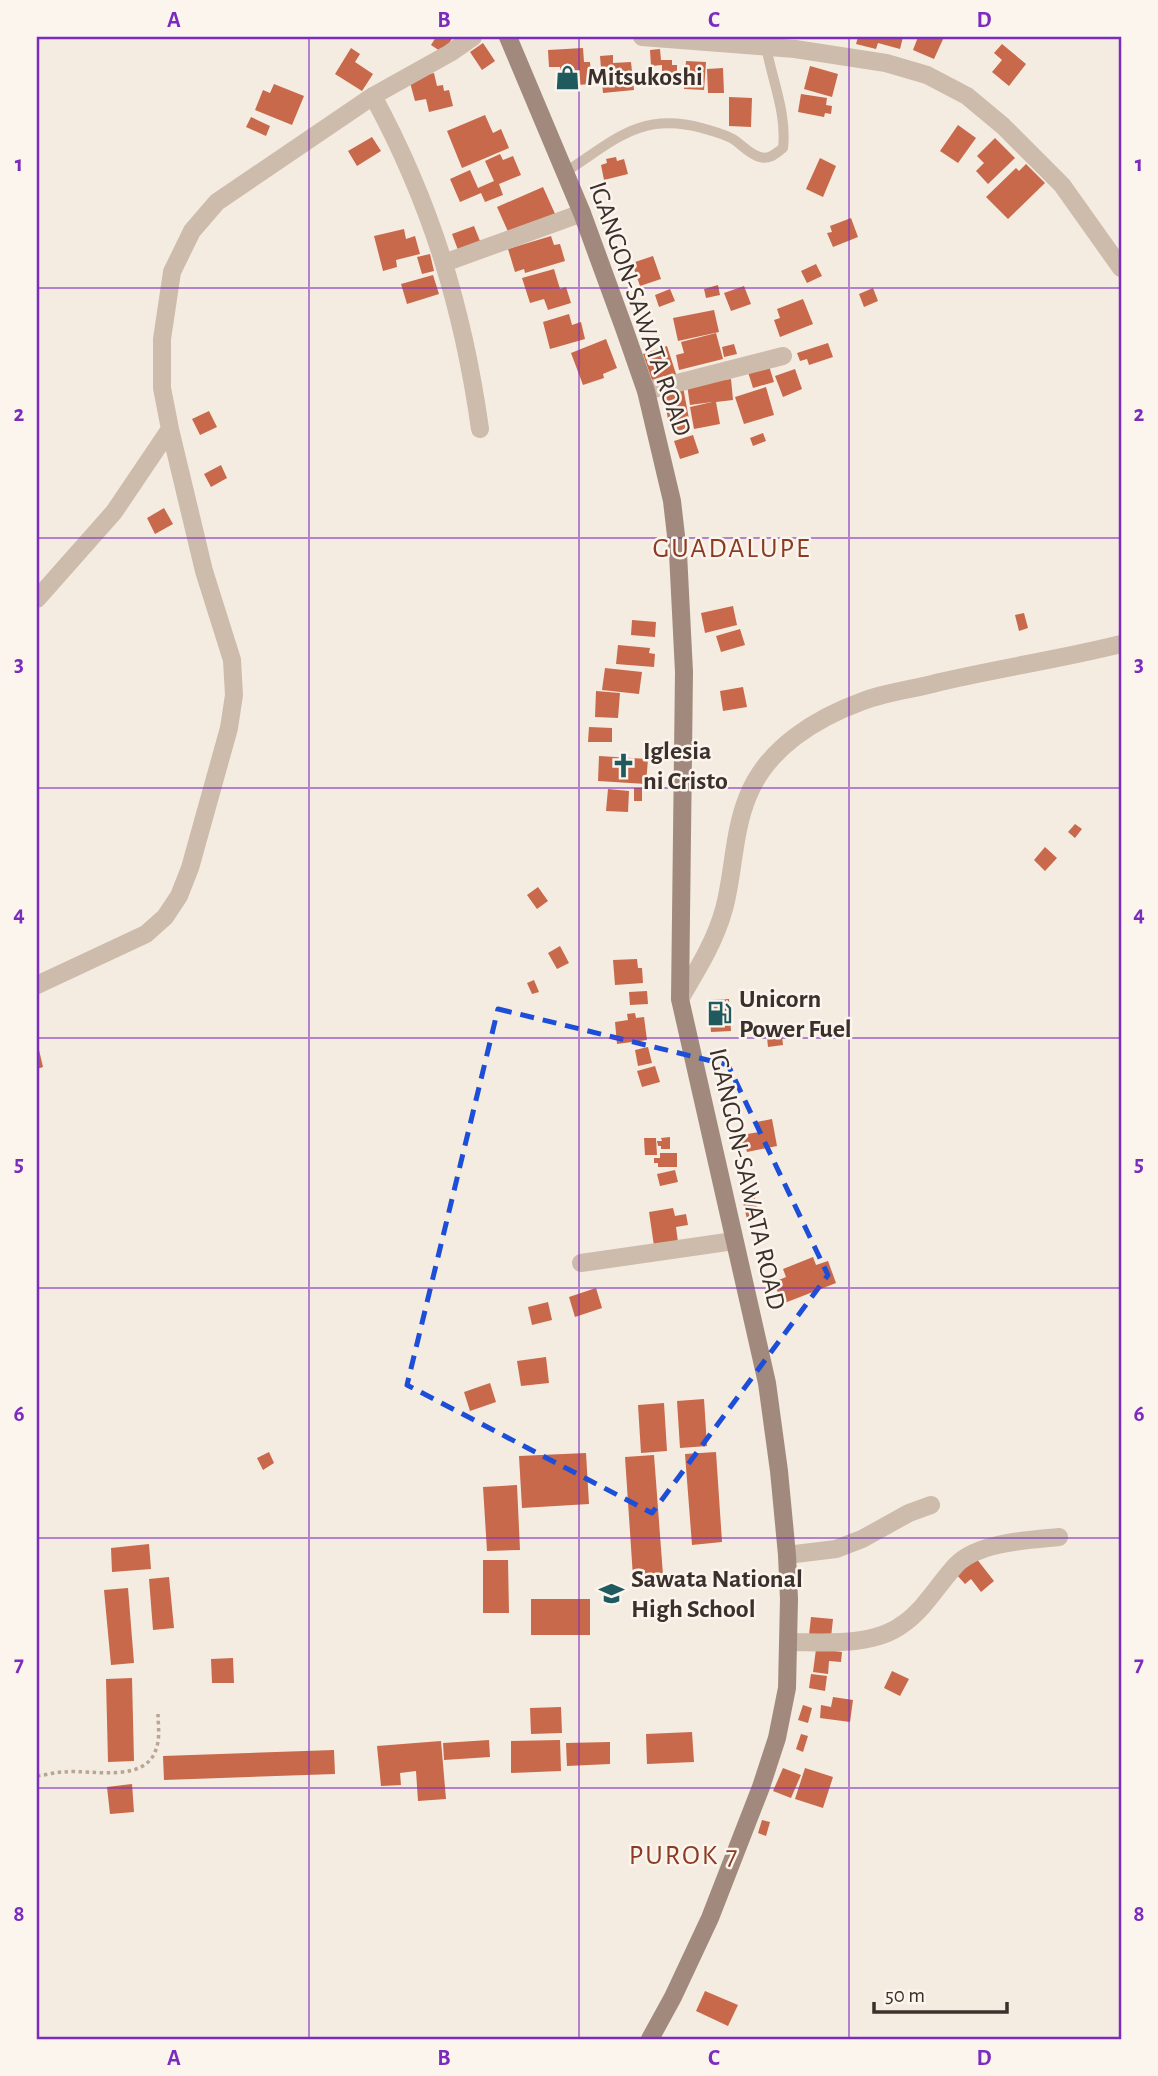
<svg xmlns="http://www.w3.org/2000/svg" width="1158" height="2076" font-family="'Alegreya Sans',sans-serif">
<rect width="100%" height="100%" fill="#f4ebe1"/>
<path fill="#c8694b" d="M436 37H453L443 53 431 45Z
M858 37H903L900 49 878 43 876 49 856 44Z
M918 37H944L934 59 913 50Z
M483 43 495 61 482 70 470 52Z
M1002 44 1026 64 1009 86 992 72 1002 60 994 53Z
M351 48 360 54 355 62 373 74 362 91 335 74Z
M583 48 584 62H590L592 84 561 86 560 67H549L548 50Z
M660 49 661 60H672V65H677V77L662 78V65L651 66 650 50Z
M613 55V63L631 62 634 90 603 93 600 56Z
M686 61 706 62 704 90 684 89Z
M810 66 838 74 832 97 804 89Z
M723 68 724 93H708L707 69Z
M434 73 437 86 443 85 444 91 449 90 453 106 429 112 426 99 415 101 409 79Z
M274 84 304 96 292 125 255 110 263 90 270 93Z
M801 94 827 98 826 105 832 106 831 114 825 113 824 117 798 112Z
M729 97 752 98 751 127 729 126Z
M485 115 493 133 501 129 509 148 462 168 447 131Z
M251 117 270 126 266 136 246 127Z
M958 125 976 138 958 163 940 151Z
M372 137 381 151 357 166 348 151Z
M995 138 1015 158 988 184 976 171 984 163 977 156Z
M500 154 503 160 513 156 521 175 499 184 503 195 485 202 481 193 460 202 450 179 470 170 478 188 494 181 485 161Z
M616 157 617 161 624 159 628 174 604 180 601 165 607 163 606 159Z
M820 158 836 166 823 197 806 189Z
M1026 164 1045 183 1008 219 986 197 1016 168 1019 171Z
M543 187 556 216 510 236 497 207Z
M851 218 858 237 833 247 827 233 832 232 830 226Z
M474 226 480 241 458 250 452 234Z
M404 229 406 239 415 236 420 254 396 260 397 267 383 271 374 236Z
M551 236 554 245 560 244 565 261 525 273 524 269 515 272 508 249Z
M430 254 434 271 422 274 417 257Z
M653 256 661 279 640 286 632 263Z
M816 264 822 276 807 283 801 271Z
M554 269 560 289 566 287 571 303 548 310 544 299 530 303 522 278Z
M433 275 439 294 407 304 401 284Z
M718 285 720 295 706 298 704 289Z
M744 286 751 304 731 311 724 293Z
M873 288 878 301 864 307 859 294Z
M670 289 675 301 659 307 655 295Z
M803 299 813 324 780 337 774 320 780 318 777 309Z
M714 310 719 332 678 341 673 318Z
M569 314 572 325 581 322 585 339 550 349 543 322Z
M716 333 723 359 679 370 676 355 684 353 681 342Z
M606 339 617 368 603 374 604 378 583 385 571 353Z
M828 343 833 357 809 365 807 359 800 361 797 353Z
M734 344 737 354 724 357 722 347Z
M667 346 677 377 666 381 664 376 652 380 643 354Z
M769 366 774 382 753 388 748 372Z
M795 369 802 389 783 397 775 376Z
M731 379 733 400 716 402 720 424 694 429 690 407 712 402 690 405 687 385Z
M683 387 690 424 686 425 687 430 676 432 675 424 669 425 663 391Z
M766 387 774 415 744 424 735 397Z
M209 411 217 427 200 435 192 419Z
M763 433 766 441 753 446 750 438Z
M693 435 699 453 680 459 674 441Z
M221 465 227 478 211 487 204 474Z
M164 508 173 524 155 534 147 518Z
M733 606 737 625 705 633 701 613Z
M1024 613 1028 628 1019 631 1015 615Z
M632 620 656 622 655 637 631 635Z
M740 629 745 645 721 652 716 636Z
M618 645 650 648 649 653 655 654 654 667 616 664Z
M605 668 642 672 639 694 602 690Z
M743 687 747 707 723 711 720 691Z
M596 691 620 693 618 718 595 717Z
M589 727 612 728V742H588Z
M599 756 648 759 646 784 598 781Z
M634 788H642V801H634Z
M608 789 629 791 628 812 606 811Z
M1075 824 1082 829 1075 838 1068 832Z
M1045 847 1057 858 1045 871 1034 860Z
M538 887 548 901 537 909 527 895Z
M560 946 569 963 557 969 548 953Z
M637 959 638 968H642L643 983 615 985 613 960Z
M534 980 539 992 532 994 527 983Z
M647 991 648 1004 630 1005 629 992Z
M729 999 731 1031 711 1032 709 1000Z
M635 1013 636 1018 644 1017 647 1040 617 1044 615 1022 628 1020 627 1014Z
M782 1036 783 1045 768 1047 767 1037Z
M648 1047 652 1063 638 1066 635 1050Z
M39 1050 43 1067 37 1069V1051Z
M655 1066 660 1082 642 1087 637 1071Z
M772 1119 777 1146 747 1152 745 1144 737 1146 736 1136 759 1132 757 1122Z
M670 1137V1149H661V1146H658L657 1141H662L661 1138Z
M644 1138H656L657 1155H645Z
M660 1153H677V1167H658V1163H654V1158H660Z
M675 1170 678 1182 660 1186 657 1174Z
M754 1195 759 1216 747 1219 742 1198Z
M673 1208 675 1216 686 1214 688 1225 676 1227 678 1242 654 1246 649 1212Z
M813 1257 816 1265 828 1261 836 1283 782 1304 774 1282 786 1277 783 1269Z
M596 1288 602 1308 575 1317 569 1297Z
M548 1302 552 1320 532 1325 528 1307Z
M546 1357 549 1383 521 1386 517 1361Z
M490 1383 496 1402 470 1411 464 1392Z
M704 1399 707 1446 680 1448 677 1401Z
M664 1403 667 1451 641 1453 638 1405Z
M269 1452 274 1463 263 1470 257 1458Z
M716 1452 722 1542 692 1545 685 1454Z
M586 1453 589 1504 522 1508 519 1456Z
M654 1455 663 1575 633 1577 625 1457Z
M517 1485 520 1550 487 1551 483 1487Z
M149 1544 151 1569 112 1572 111 1548Z
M976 1558 994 1581 981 1592 971 1579 965 1584 956 1574Z
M483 1560H508L509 1613H483Z
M169 1577 174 1628 153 1630 149 1579Z
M128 1588 134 1663 111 1665 104 1590Z
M531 1599H590V1635H531Z
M811 1617 833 1619 831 1637 809 1635Z
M816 1649 842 1652 841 1662 829 1661 828 1674 813 1672Z
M233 1658 234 1683H212L211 1659Z
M892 1671 909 1679 900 1696 884 1688Z
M811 1674 827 1676 825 1691 809 1688Z
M132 1678 134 1761 108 1762 106 1679Z
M833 1697 853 1700 850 1722 820 1718 821 1705 831 1707Z
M803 1705 812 1708 808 1723 798 1720Z
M561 1707 562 1733 531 1734 530 1708Z
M692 1732 694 1762 647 1764 646 1734Z
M801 1734 808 1736 803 1752 796 1749Z
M489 1740 490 1757 444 1760 443 1743Z
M560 1740 561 1771 511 1773V1741Z
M441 1741 446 1799 418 1801 416 1771 400 1773 401 1785 381 1786 377 1746Z
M610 1742V1764L567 1766 566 1743Z
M334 1750 335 1774 164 1780 163 1756Z
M783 1768 801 1775 791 1798 773 1791Z
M805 1768 833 1777 823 1808 795 1799Z
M132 1784 134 1812 110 1814 107 1787Z
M762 1820 770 1822 766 1836 758 1833Z
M705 1991 738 2005 728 2026 696 2011Z"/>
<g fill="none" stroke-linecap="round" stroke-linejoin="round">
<path stroke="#b9a596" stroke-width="3.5" stroke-dasharray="3.5 3.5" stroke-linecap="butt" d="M37 1776C46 1775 55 1772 64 1772 92 1769 148 1785 157 1746 160 1736 158 1723 158 1713"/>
<path stroke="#cdbbac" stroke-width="10" d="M565 172C613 142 639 111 702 128 712 131 724 134 733 139 741 144 750 155 760 157 770 160 776 153 783 148 787 113 772 80 766 46"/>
<path stroke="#cdbbac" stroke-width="18" d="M642 37 795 49 886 63 927 75 967 96 1003 126 1062 185 1121 268
M373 96C431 203 463 308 480 429
M444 263 582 213
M646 391 783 356
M37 599 114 512 170 429
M37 985 146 934 165 917 179 896 190 868 229 728 234 695 232 660 204 571 170 429 162 388V339L172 272 192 231 217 202 373 96 450 53 473 37
M680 999C697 970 715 942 724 909 734 872 733 832 748 796 767 748 816 718 863 701 887 692 915 689 940 682 1000 668 1061 659 1121 644
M581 1263 734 1241
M787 1555 836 1549 862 1539 909 1513 931 1505
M788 1642C824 1642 873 1647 903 1624 925 1609 939 1583 957 1564 979 1542 1029 1540 1059 1537"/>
<path stroke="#a18a7d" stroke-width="18" d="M508 37 582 213 624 328 646 391 672 501 678 553 684 672 680 999 767 1383 779 1471 787 1555 789 1599 787 1688 777 1738 761 1787 710 1918 673 1997 650 2039"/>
</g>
<path fill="none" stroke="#1d4ed8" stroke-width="5" stroke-dasharray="14 9" stroke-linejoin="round" d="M498 1009 728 1065 828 1275 652 1513 407 1385Z"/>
<path fill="none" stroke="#7b2cbf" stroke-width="2" stroke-opacity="0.55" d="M309 37V2039M579 37V2039M849 37V2039M37 288H1121M37 538H1121M37 788H1121M37 1038H1121M37 1288H1121M37 1538H1121M37 1788H1121"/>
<defs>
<symbol id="shop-bare" viewBox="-9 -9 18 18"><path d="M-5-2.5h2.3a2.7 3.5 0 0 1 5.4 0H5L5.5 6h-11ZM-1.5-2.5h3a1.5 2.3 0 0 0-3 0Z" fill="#1f5a5e" stroke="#fbf5ee" stroke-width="2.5" paint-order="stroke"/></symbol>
<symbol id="church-bare" viewBox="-9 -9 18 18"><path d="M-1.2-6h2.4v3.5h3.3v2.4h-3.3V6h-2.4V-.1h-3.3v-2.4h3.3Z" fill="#1f5a5e" stroke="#fbf5ee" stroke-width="2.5" paint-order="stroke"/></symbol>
<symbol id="fuel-bare" viewBox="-9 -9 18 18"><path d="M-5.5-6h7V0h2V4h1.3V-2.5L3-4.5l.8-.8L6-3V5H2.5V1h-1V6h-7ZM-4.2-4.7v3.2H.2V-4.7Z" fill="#1f5a5e" stroke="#fbf5ee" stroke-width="2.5" paint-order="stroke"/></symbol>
<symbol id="school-bare" viewBox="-9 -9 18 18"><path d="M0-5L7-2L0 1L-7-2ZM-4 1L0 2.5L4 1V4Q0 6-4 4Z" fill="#1f5a5e" stroke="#fbf5ee" stroke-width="2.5" paint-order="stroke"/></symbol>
</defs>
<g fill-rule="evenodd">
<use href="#shop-bare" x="550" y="60" width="35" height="35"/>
<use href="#church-bare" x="606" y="748" width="35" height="35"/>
<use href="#fuel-bare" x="702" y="996" width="35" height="35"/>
<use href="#school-bare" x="594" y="1576" width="35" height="35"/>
</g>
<g text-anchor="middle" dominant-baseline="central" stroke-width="5" stroke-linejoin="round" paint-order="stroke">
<g font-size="26" font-weight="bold" fill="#3b302b" stroke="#fbf5ee" text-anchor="start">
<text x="587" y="77">Mitsukoshi</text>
<text x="643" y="751">Iglesia<tspan x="643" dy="30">ni Cristo</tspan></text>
<text x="739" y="999">Unicorn<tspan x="739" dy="30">Power Fuel</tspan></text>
<text x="631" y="1579">Sawata National<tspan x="631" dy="30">High School</tspan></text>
</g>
<g font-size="26" fill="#3b302b" stroke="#fbf5ee">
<text transform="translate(640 309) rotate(71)">IGANGON-SAWATA ROAD</text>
<text transform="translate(747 1179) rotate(77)">IGANGON-SAWATA ROAD</text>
</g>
<g font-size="28" letter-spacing="2" fill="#8c3b22" stroke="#fbf5ee">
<text x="732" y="549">GUADALUPE</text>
<text x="684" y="1856">PUROK 7</text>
</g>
</g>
<rect width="1158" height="2076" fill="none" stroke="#fbf5ee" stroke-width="77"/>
<path d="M874 2002v10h133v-10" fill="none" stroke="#3b302b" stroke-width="3.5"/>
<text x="885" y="2002" font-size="21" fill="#3b302b" stroke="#fbf5ee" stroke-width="5" paint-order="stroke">50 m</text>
<rect x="38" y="38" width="1082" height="2000" fill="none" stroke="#7b2cbf" stroke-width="2.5"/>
<g font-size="23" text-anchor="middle" font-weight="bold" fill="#7b2cbf">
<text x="174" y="27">A</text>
<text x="444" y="27">B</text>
<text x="714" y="27">C</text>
<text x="984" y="27">D</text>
<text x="19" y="171">1</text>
<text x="1139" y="171">1</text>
<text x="19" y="421">2</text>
<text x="1139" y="421">2</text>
<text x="19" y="671">3</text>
<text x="1139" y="671">3</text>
<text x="19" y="921">4</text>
<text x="1139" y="921">4</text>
<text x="19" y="1171">5</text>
<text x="1139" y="1171">5</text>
<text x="19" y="1421">6</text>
<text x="1139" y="1421">6</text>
<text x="19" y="1671">7</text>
<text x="1139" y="1671">7</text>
<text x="19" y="1921">8</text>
<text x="1139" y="1921">8</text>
<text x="174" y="2065">A</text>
<text x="444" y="2065">B</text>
<text x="714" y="2065">C</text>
<text x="984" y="2065">D</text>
</g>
</svg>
